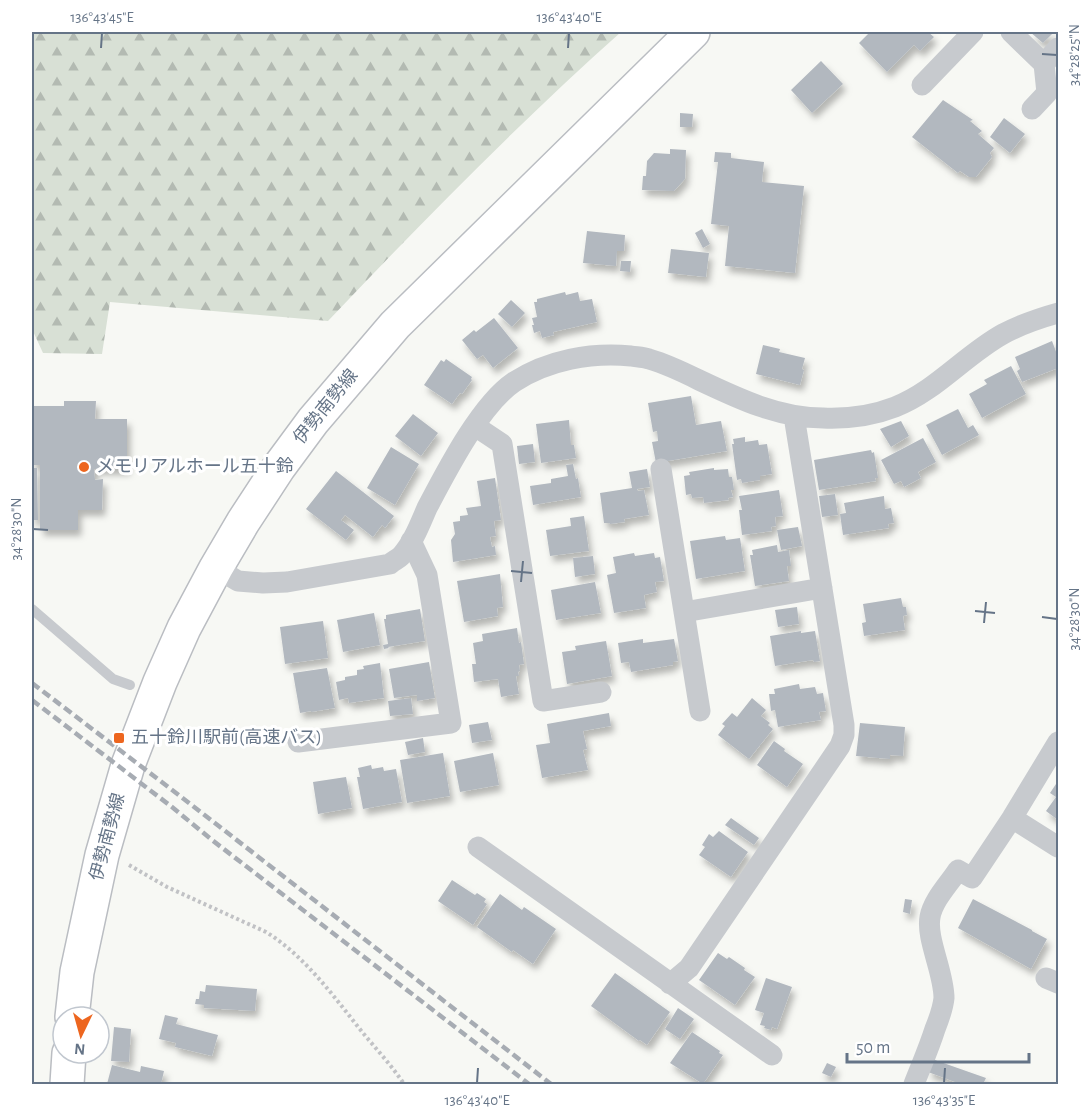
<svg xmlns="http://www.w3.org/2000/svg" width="1090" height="1116" font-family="'Alegreya Sans','Noto Sans JP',sans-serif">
<defs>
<pattern id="forest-firs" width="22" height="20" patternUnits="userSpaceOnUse" patternTransform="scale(1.5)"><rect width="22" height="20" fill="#d8e0d5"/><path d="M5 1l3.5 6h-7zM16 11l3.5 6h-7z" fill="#b3bab2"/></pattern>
<filter id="shadow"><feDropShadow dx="3.5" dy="6" stdDeviation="3" flood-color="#0004"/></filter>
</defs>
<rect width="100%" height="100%" fill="#f7f8f4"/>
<path fill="url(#forest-firs)" d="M32 32H621C519 123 422 222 328 321L110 302 102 354 43 353 32 329Z"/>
<path fill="#b2b8bf" filter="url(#shadow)" d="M870 32H928L934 37 920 51 914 45 887 72 859 43Z
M1030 32H1054L1043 43Z
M821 61 843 84 812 113 791 90Z
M943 100 973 120 970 121 982 131 978 134 994 148 990 153 992 157 976 177H969L960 171 958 173 912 137Z
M680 113 693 114 692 127H680Z
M1004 118 1025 134 1010 153 990 137Z
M670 149 686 150 685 179 674 191 642 190 643 176H646L647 161 654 153 670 154Z
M715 152 731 153V158L764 162 762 182 804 186 795 273 725 266 729 226 711 224 718 162H714Z
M702 229 710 244 703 248 695 233Z
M587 231 625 235 624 251H617L616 266 583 263Z
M671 249 709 253 706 277 668 273Z
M621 261H631L630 272 620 271Z
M565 292 566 295 578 292 580 301 592 299 597 322 553 332 554 335 542 338 540 331 534 333 532 325H534L532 318 537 317 534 302H537V299Z
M511 300 525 313 512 327 498 314Z
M494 318 518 348 493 368 483 355 477 359 462 340 474 330 476 332Z
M1052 341 1058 357V368L1022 382 1017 371 1020 369 1015 357Z
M763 345 780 349 779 352 805 358 802 369 804 370 800 385 756 374Z
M446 359 472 377 471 379 472 380 462 394 460 393 452 404 424 385 441 360 444 362Z
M1011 366 1026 394 982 418 969 394 987 384 984 380Z
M691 396 696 425 721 421 727 451 656 463 652 442 658 441 657 431 653 432 648 403Z
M64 401H96L95 419H127V469H94L95 480 103 479 102 510H78V530H40V465H32V406H64Z
M958 409 968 428 973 425 979 435 942 455 926 425Z
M413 414 438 433 421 456 395 436Z
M569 420 571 445H574L576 458 541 463 536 424Z
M901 421 909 436 891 447 880 429Z
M745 437V442L758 440 759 445 767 444 772 474 760 476V480L742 483 741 479 737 480 732 444H734L733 439Z
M923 438 936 462 918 472 921 478 904 487 901 481 894 484 881 460Z
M533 444 535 462 519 464 517 446Z
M391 447 419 464 395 505 367 488Z
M871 450 872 453 874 452 878 478H875L876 481 819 490 814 460Z
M573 464 576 479 578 478 581 497 533 505 530 486 551 483V479L568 476 566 465Z
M32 468H37L38 520H32Z
M714 468V470L728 469 729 477H732L734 490H731L733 497 728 498 729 500 704 503 703 497 692 498 691 494 686 495 684 476 690 475 689 472Z
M647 469 650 487 637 489 638 491 644 490 649 515 624 519 625 522 610 524 609 523H604L600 493 632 488 629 472Z
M336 471 394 516 385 528 382 525 373 537 345 515 341 520 354 530 346 540 306 509Z
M495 478 501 520 494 521 496 536 490 537 492 547 495 546 496 555 453 562 451 540 455 534 453 522 460 521V516L468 515 466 508 481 506 477 481Z
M779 490 783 516 775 517 776 526 771 527 772 531 742 535 739 510H742L739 496Z
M835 494 838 515 822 517 819 496Z
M884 496 885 509 891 508 894 523 888 524 889 528 843 535 840 514 846 513 844 503Z
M584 516 589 551 550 556 546 530 571 526 570 518Z
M798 527 802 546 781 550 777 530Z
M725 536 726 540 740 538 745 571 696 579 690 541Z
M777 545 778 552 789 550 791 566H787L789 581 755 586 750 555H753L752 550Z
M634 553 635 556 654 553 655 558 660 557 664 581 655 582 657 592 644 595 646 608 614 613 607 575 616 573 613 557Z
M593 556 595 574 575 577 573 558Z
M500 574 503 607 497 608 498 616 464 622 457 581Z
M595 582 601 613 556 620 551 590Z
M901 598 903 607H906L907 615 903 616 905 630 864 636 862 623 866 622 863 604Z
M797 607 799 624 778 627 775 610Z
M420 609 425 641 388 647 389 648 384 649 383 645 388 644 384 619H386V615Z
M374 613 380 645 343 652 337 620Z
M323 621 328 658 285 664 280 627Z
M517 628 519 643 521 642 524 664 519 665 520 671 518 672 519 676H516L519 694 501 697 498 679 474 682 472 664H476L473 643 483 641 482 634Z
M801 631V633L815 631 820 661 814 662 813 660 775 666 770 636Z
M643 639V643L674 639 678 661 673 662V665L631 672 629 662 621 663 618 643Z
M606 641 612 676 567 684 562 652 576 650 575 646Z
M429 662 435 698 417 701V695L394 698 389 669Z
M380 663 384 698 349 703 348 698 339 700 336 682 345 680V677L357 675V670L364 669 363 666Z
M327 668 335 708 311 712V711L300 713 293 673Z
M799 684 800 689 815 687 817 694 823 693 826 711 819 712 821 720 778 727 775 710 771 711 769 694H775L774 689Z
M411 698 413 714 390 716 388 701Z
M752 698 766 710 761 716 770 723 768 725 773 729 749 759 718 735 725 726 722 724 732 713 737 717Z
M609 713 611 726 583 731 587 749 583 750 588 770 542 778 536 745 550 743 547 724Z
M488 722 492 740 472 743 469 725Z
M860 723 905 727 903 756 890 755V759L856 756Z
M423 738 425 752 408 755 405 742Z
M774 741 785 749 784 751 803 764 787 787 757 765Z
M443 753 450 796 407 803 400 760Z
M493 753 499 785 460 792 454 761Z
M371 765 372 769 383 767 384 771 396 769 402 802 363 809 357 777H360L358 768Z
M346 777 352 808 318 814 313 782Z
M1056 784 1058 786V820L1046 811 1056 797 1050 793Z
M731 818 759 838 754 845 725 825Z
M719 831 748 852 731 877 699 855 705 847 702 845 709 834 713 837Z
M452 880 475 895 477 893 486 899 484 902 487 904 473 925 438 901Z
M500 894 522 910 524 907 556 929 533 964 513 950 512 952 477 927Z
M905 899 912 900 910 914 903 912Z
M973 899 1032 930V931L1047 939 1031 969 958 928Z
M718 953 727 959 729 957 745 968 744 970 755 977 735 1005 699 980Z
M615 973 670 1012 647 1045 640 1040 639 1041 591 1006Z
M766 978 792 987 777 1029 772 1027 771 1030 764 1028 765 1026 760 1025 764 1013 755 1010Z
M206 985 257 989 255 1011 204 1008V1005L195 1004 196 999H199L200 991 205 992Z
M678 1008 694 1019 680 1039 665 1029Z
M165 1015 178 1018 176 1024 218 1035 212 1056 175 1047 176 1043 159 1039Z
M114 1027 131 1029 129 1062 111 1061Z
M692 1032 720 1051 719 1053 723 1055 703 1084 670 1063Z
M932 1059 986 1078 983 1084H954L955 1082 928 1072Z
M827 1063 836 1067 831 1077 822 1073Z
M112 1065 140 1072 141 1066 164 1071 161 1084H107Z"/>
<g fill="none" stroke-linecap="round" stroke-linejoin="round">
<defs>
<path id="primary" d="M72 1017 77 972 102 855 128 765 160 682 184 628 216 568 243 522 279 467 313 421 395 325 693 32
M67 1084 69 1053"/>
</defs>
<use href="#primary" stroke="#babdc2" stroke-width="36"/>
<path stroke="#c1c2c5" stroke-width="4" stroke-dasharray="3 3" stroke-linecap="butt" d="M129 865 167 887 266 932C306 957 334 997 363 1033 377 1050 392 1066 404 1084"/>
<path stroke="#c7cace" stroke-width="10" d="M32 609 113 679 130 685"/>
<path stroke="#c7cace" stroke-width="21" d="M1011 32 1044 64 1047 93 1032 109
M1044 64 1058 48
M922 85 973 32
M475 426 502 444 543 701 601 692
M661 469 700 711
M216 568 238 581 263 583 287 582 390 564C393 561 398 559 401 556 413 543 420 524 427 508 446 472 480 405 514 382 548 360 591 352 631 356 637 357 643 357 649 359 666 364 683 372 699 380 739 399 779 418 823 418 848 419 872 416 895 407 936 391 965 355 1003 334 1020 325 1040 318 1058 313
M684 612 822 588
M298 742 451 723 427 575 411 541
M1012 818 1058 847
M478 847 772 1055
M1046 978 1058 983
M670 984 689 968 840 746 844 735V725L794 416
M914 1084C921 1066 929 1048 935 1029 939 1019 943 1008 944 998 944 972 926 939 930 917 933 900 949 884 958 870L972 878 1012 818 1058 742"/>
<use href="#primary" stroke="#fff" stroke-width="33"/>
<path stroke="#a7acb3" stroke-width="4.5" stroke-dasharray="9 4.5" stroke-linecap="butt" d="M32 683 180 796 551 1084
M32 700 172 807 212 840 529 1084"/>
</g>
<path fill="none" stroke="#657487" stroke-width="2" d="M101 48 102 33M568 48 569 33M1042 54 1057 55M33 529 48 530M511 571 532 573M521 582 523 561M975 611 995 613M1042 617 1057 619M984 623 986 602M477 1083 478 1068M944 1083 945 1068"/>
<g fill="#ed661f" stroke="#fff" stroke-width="2">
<circle cx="84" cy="467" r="6"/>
<rect x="113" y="732" width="12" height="12" rx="3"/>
</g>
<g text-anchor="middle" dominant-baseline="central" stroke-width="6" stroke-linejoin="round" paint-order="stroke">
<g font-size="18" fill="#657487" stroke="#fff">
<text transform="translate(326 407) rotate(-51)">伊勢南勢線</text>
<text transform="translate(108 837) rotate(-75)">伊勢南勢線</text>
</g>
<g font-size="18" fill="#657487" stroke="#fff" text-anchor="start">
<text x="96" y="467">メモリアルホール五十鈴</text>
<text x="131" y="738">五十鈴川駅前(高速バス)</text>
</g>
</g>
<rect width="1090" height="1116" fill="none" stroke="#ffffff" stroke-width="66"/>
<g transform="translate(81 1035) rotate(185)"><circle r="28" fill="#ffffff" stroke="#c1c7cf" stroke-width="1.5"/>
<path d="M0-4.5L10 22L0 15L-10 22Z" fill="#ed661f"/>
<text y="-9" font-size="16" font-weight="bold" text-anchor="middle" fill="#657487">N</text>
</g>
<path d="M847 1053v9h182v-9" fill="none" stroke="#657487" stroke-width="3"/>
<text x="856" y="1053" font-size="18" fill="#657487" stroke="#ffffff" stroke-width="4.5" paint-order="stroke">50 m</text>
<rect x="33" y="33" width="1024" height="1050" fill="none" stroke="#657487" stroke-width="2"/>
<g font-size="15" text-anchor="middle" fill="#657487">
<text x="102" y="22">136°43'45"E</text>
<text x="569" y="22">136°43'40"E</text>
<text transform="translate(1074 55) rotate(-90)" y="5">34°28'25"N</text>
<text transform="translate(16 529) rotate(-90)" y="5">34°28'30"N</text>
<text transform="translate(1074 619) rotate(-90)" y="5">34°28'30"N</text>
<text x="477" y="1105">136°43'40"E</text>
<text x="944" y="1105">136°43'35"E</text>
</g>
</svg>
